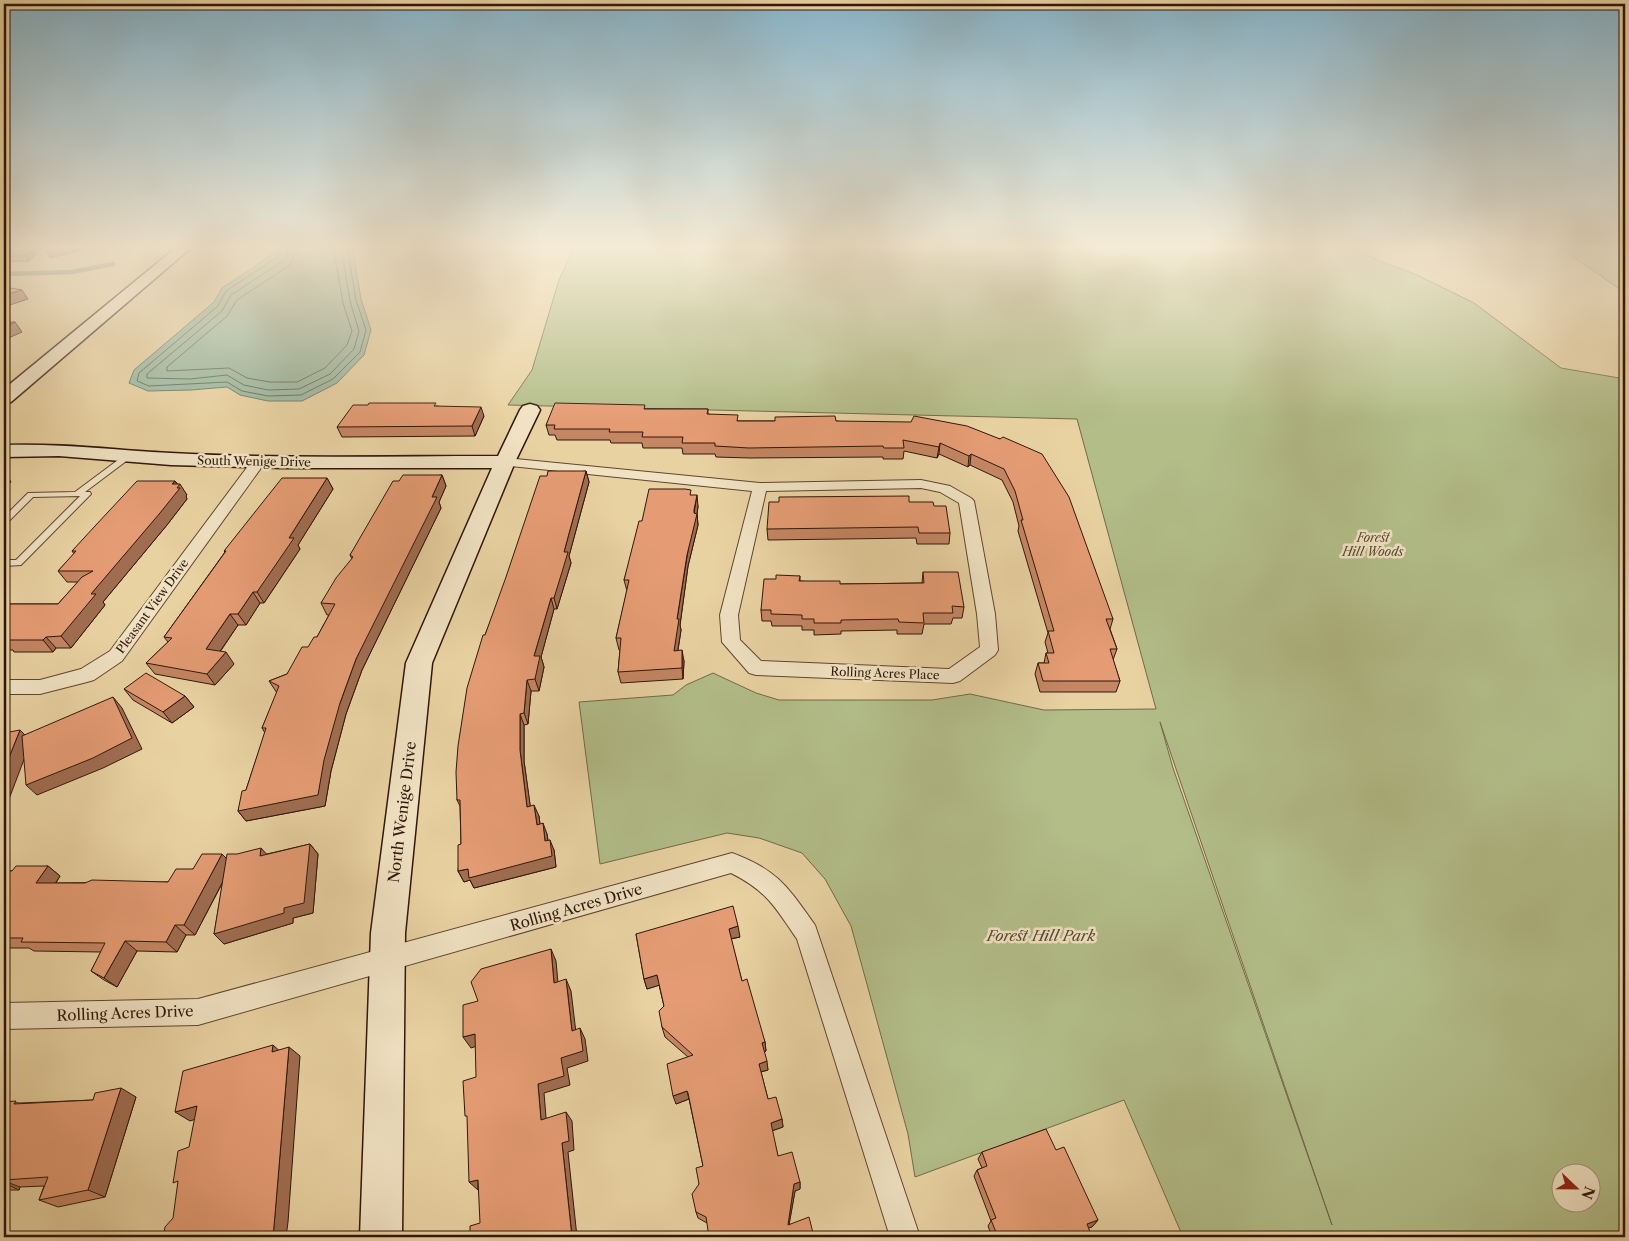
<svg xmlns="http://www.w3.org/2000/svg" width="1629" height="1241" font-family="'Libre Caslon Text',serif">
<rect width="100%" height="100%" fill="#e9d2a2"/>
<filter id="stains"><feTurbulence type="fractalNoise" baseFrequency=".004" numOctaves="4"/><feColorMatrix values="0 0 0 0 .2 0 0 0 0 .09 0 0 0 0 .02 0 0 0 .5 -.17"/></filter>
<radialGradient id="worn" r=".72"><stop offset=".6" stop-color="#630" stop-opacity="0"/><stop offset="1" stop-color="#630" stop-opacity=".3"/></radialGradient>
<path fill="#b2bd88" stroke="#716a49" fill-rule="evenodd" d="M575 246H1351L1379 261 1415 274 1474 303 1561 368 1625 379V1237H1183L1124 1100 915 1177 908 1134 851 926 825 879 802 853 759 838 727 833 600 864 579 702 673 695 686 685 713 673 756 693 779 700H932L970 694 1044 710 1156 709 1077 419 508 405 532 370 559 280ZM1160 722 1332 1225 1173 768ZM1562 1174H1592V1204H1562Z
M1558 246H1625V293Z"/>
<path fill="#98b8a1" stroke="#6e7865" d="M277 246H352L361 299 371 330 364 355 337 383 302 401H268L240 395 227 387 191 390 148 391 129 383 134 370 214 302 222 288 276 252Z"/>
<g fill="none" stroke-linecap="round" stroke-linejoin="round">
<path stroke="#646856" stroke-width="1" d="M282 246 279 256 226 291 218 306 139 373 137 381 149 386 227 382 242 391 268 396 301 395 333 379 360 352 366 330 356 300 347 246
M288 246 287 255 283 261 231 295 222 311 147 374V378L190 379 227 375 244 385 268 390 299 389 330 374 354 349 359 331 350 301 341 246
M296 246 290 265 237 300 227 316 167 367V371L229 368 247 378 270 382H297L325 368 347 345 352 331 343 303 333 246"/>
<path stroke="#6e7865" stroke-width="4.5" d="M4 274 72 272 113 264"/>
<defs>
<path id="lane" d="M126 454H129L133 456 85 492H90L91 494 21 565 4 566V560H16L80 496 33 497 7 523H4V517L28 493 75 492Z"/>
<path id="street" d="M259 457 264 458 266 461 122 661 94 680 87 682 40 694H4V680H40L81 669 110 651 254 458Z
M505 458 760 483 921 480 950 486 971 498 974 501 995 614 998 650 995 655 960 681 953 683 756 675 749 673 722 642 720 615 752 491 500 465 498 462 500 459ZM921 488 940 492 959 503 977 614 980 647 949 669 761 661 740 640 738 615 766 491Z
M732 853C778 870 788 887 815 925L920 1237H890L797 939C775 907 767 891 731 873L198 1025 4 1029V1003L198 999Z"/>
<path id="secondary" d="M178 246H193L11 402 4 404V389Z
M530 404 537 406 540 410 515 462 432 663 405 933 402 1237H360L371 933 406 663 492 468H283L171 465 59 456 4 457V445C60 443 115 450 171 453 279 459 389 456 498 456L520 410 523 406Z"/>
</defs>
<use href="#lane" stroke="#5e4630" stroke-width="2"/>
<use href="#street" stroke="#5e4630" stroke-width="2"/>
<use href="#secondary" stroke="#30170a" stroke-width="3"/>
<use href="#lane" fill="#f1e2c3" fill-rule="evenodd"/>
<use href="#street" fill="#f1e2c3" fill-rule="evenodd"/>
<use href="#secondary" fill="#f1e2c3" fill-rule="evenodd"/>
</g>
<path fill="#c58664" stroke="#30170a" d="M4 246H95L50 258 44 246 29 261H4Z
M437 406 484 416 475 436 342 437 337 427Z
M645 409H708V414L738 421H836L1000 439 1113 619 1110 629 1117 649 1113 660 1120 681 1116 692H1040L1035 674 1038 663H1044L1046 653H1048L1045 642 1048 633 1018 531 1019 526 1013 502 1002 480 970 465 968 467 939 454 937 458 904 451 903 459H883V457L750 458 716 457 715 454H683L682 448H643L642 443H611L610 440H557L555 435H549L546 425Z
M586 471 589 482 569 556 571 563 557 609H554L541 657 544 667 539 691H531L528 724 524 725V761L530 806 539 816 540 824 547 834 548 840 554 850 556 867 474 888 470 880 464 882 458 871 461 844 460 806 457 800 485 635 547 476Z
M442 475 446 486 439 502 441 508 362 670 346 714 331 771 325 806 246 821 238 811 246 790 265 733 262 728 277 693 269 681 287 674 317 637 329 615H327L321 603 352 559 350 555 399 481Z
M327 478 333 489 298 545 300 549 264 603H260L246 625H238L220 652 234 664 215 685 155 674 146 663 168 642 164 637 225 552 224 551Z
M175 481 187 495 186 496 187 499 167 525 103 602 105 605 71 648H56L53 652H14L13 650H4V604H58L78 582H67L58 571 74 554 72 551Z
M691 495 698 506 697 514 698 525 688 566 680 625 681 630 678 650 684 661 683 679 621 683 618 672 620 650H619L616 638 627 591 624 580 642 521Z
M909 502 950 533 949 544H917L916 538 768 540 767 529Z
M923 572 964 607 962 618H953L951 624H924L922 634H897V630L841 631V634L814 635V630H802V626H772L771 621H762L761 610 776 579 800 576V581L840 584 922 583Z
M124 689 185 696 194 707 172 723 133 700Z
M310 844 318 854 313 913 293 918V923L224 944 214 934 223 882 195 935H186L177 952 137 951 117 987 104 980 91 971 101 952 34 951 29 948H4V871H12L48 866 60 876 56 883 168 882 193 869 226 858 267 854Z
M636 934 740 937 731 939 742 981 765 1042 766 1051 764 1052 768 1070 761 1072 768 1099 782 1119 783 1127 772 1131 778 1156 800 1182V1189L795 1191 789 1224 814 1237 707 1223 698 1218 696 1212 699 1184 703 1166 689 1099 676 1104 688 1057 665 1037 662 1027 664 1006 659 985 647 989 644 979Z
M136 1097 105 1197 58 1207 39 1200 44 1186 20 1187 19 1190H4V1102L20 1103 93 1100Z
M1056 1150 1098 1220 1092 1227 1088 1228 1092 1237H992L988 1226 991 1221 974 1176 977 1170 982 1168 978 1159 982 1152Z"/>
<path fill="#a06d51" stroke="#30170a" d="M36 246H44L29 261 26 256Z
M73 246H95L50 258 47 253Z
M22 290 28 299 4 307V295Z
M15 322 22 332 4 340V327Z
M481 407 484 416 475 436 472 426Z
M940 443 939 454 937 458 939 447Z
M971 454 970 465 968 467 969 456Z
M586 471 589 482 569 556 571 563 557 609 554 598 564 552Z
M4 472 11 482 4 489Z
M442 475 446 486 439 502 441 508 362 670 346 714 331 771 325 806 246 821 238 811 340 703 356 659 432 497Z
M327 478 333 489 298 545 300 549 264 603 257 592 289 538Z
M175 481 178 486 180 484 187 495 186 496 187 499 167 525 103 602 105 605 71 648 61 636 91 594Z
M697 495 698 506 697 514 698 525 688 566 680 625 681 630 676 662 674 651 677 619Z
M253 592 260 603 246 625 238 614Z
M551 598 554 609 541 657 544 667 539 691 535 679 534 656Z
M230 614 238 625 214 660 206 649Z
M46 637 56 648 53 652 43 640Z
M682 650 684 661 683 679 682 668Z
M226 652 234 664 215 685 207 674Z
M527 680 531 691 528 724 524 713Z
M185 696 194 707 172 723 163 712Z
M113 697 122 708 142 749 103 768 37 795 26 785Z
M520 714 524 725V761L532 818 527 807 520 750Z
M20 730 31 741 9 799 4 800V770Z
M534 805 539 816 541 835 537 825Z
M543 823 547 834 549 851 545 841Z
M550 840 554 850 556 867 474 888 470 880 464 882 458 871 468 869Z
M310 844 318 854 313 913 293 918V923L224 944 214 934 284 908Z
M261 848 270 858 260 856Z
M222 854 232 864 195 935 184 925Z
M48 866 60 876 49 893 36 883Z
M175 925 186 935 177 952 166 942Z
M738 926 740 937 730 939 729 929Z
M125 941 137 951 117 987 104 978Z
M551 949 556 961 559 994 554 983Z
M657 975 660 985 647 989 644 979Z
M566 979 571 991 577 1041 572 1031Z
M580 1028 585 1039 588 1061 567 1068 570 1085 544 1093 547 1129 541 1120 538 1084 561 1058Z
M475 1034 483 1044 471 1048 463 1037Z
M765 1042 766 1051 763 1052 762 1043Z
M273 1045 284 1055 272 1052Z
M289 1047 300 1056 288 1222 286 1237H273Z
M767 1061 768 1070 760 1072 759 1064Z
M121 1088 136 1097 105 1197 88 1190Z
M687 1091 689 1099 676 1104 673 1096Z
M197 1106 211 1114 190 1121 175 1112Z
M566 1112 572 1121 574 1150 568 1152 577 1237H572L562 1143Z
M782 1119 783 1127 771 1131V1123Z
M478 1180V1190L469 1182Z
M4 1181 20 1187 19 1190 4 1183Z
M800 1182V1189L795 1191 788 1231V1225L794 1184Z
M1098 1220 1092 1227 1081 1230 1087 1224Z"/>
<path fill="#e59c74" stroke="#30170a" d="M4 246H36L26 256H4Z
M44 246H73L47 253Z
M4 287 22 290 4 295Z
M4 322H15L4 327Z
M369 403H436L434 406 481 407 472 426 337 427 353 405H368Z
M555 403 645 405 644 409H708L707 414 738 415 737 421H775V417L835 416 836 421 911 422 914 416 967 426 1000 439 1003 437 1042 454 1069 497 1113 619H1106L1117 649H1110L1120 681H1043L1038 663H1049L1046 653H1054L1048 631H1054L1021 520H1023L1015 491 1004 469 971 454 969 456 940 443 939 447 903 440 904 448H884L883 446 749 448 715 446V443H682L683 437H642L643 432H609L610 429H554L555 425H546Z
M548 471H586L564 552H568L562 572 554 598H551L534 656H540L535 679 527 680 524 713 520 714V750L527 807 534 805 537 825 543 823 545 841 550 840 552 856 469 878 468 869 458 871V845L461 844 460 800H457L456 772 458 746 467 688 483 635H485L506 577 540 476H547Z
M403 475H442L432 497H437L356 659 340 703 324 760 318 795 238 811 242 791 246 790 266 728H262L279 686 269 681 287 674 302 647H308L314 637H317L335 604 321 603 336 578 353 557 350 555 393 481H399Z
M282 478H327L289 538H294L257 592H253L238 614H230L206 649 226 652 207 674 146 663 172 638 164 637 226 551H224Z
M137 481H175L172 484H180L177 488H180L160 513 91 594H96L61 636 46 637 43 640H4L5 639H4V604H58L82 577 93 571H58L76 551H72L95 526Z
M649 489H685L691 490 690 495H697L694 510V513L697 514 687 555 677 619H679L674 651 682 650V668L618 672 621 638H616L629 580H624L639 521H642Z
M909 496V502H933L934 506H946L950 533H919L918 527 767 529 769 502H779V497Z
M923 572H958L964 607 952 606 953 613H923L924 623 899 622 898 619 841 620V623H814V619H802V615L771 614V610H761L764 579H776V575L800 576 799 581H840V584L924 583Z
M146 673 185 696 163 712 124 689Z
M113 697 132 738 93 758 26 785 22 736Z
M20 730 4 770V733Z
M310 844 304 903 284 908V913L214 934 227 854H237L261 848 260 856Z
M202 854H222L184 925H175L166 942 125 941 104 978 91 971 105 943 21 942 23 938H4V871H12L16 866H48L36 883H85L92 880 168 882 176 869H193Z
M733 906 738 926 729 929 742 981 747 979 765 1042 762 1043 767 1061 759 1064 768 1099 776 1097 782 1119 771 1123 778 1156 792 1152 800 1182 794 1184 788 1225 809 1217 814 1237H709L706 1217 696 1212 692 1194 699 1184 696 1168 703 1166 688 1093 687 1091 673 1096 667 1064 693 1055 662 1027 659 1011 664 1006 657 975 644 979 636 934Z
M551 949 554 983 566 979 572 1031 580 1028 583 1051 561 1058 564 1076 538 1084 541 1120 566 1112 569 1141 562 1143 572 1237H470V1226L480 1223 478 1180 469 1182 467 1116H465L463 1081 476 1077 475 1034 463 1037V1005L478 1001 471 982 481 969Z
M273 1045 272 1052 289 1047 275 1215 273 1237H163L165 1227 173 1218 178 1181 173 1183 178 1151 189 1147 197 1106 175 1112 183 1071Z
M121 1088 88 1190 39 1200 48 1177 4 1180V1102L16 1101 14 1104 93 1100 95 1093Z
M1046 1129 1056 1150 1064 1147 1098 1220 1087 1224 1092 1237H998L991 1220 996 1218 977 1170 987 1166 982 1152Z"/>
<linearGradient id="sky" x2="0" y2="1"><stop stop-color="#88b6cc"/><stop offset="0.59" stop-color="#f5ebd5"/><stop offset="1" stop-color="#f5ebd5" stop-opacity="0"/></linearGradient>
<rect width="1629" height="419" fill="url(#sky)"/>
<g text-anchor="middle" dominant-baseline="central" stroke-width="5" stroke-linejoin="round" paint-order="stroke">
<g font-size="12" fill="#30170a" stroke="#f1e2c3">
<text transform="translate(254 461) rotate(1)">South Wenige Drive</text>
<text transform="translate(152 606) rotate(-54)">Pleasant View Drive</text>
<text transform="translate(885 673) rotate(2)">Rolling Acres Place</text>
</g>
<g font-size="12" font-style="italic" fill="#574930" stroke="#f1e2c3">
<text x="1373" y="537">Forest<tspan x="1373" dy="14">Hill Woods</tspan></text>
</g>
<g font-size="15" fill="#30170a" stroke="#f1e2c3">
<text transform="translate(402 812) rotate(-83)">North Wenige Drive</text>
<text transform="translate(576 907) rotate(-16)">Rolling Acres Drive</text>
<text transform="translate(125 1013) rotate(-2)">Rolling Acres Drive</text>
</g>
<g font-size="15" font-style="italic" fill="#574930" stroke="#f1e2c3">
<text x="1041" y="935">Forest Hill Park</text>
</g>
</g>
<rect width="1629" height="1241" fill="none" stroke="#e9d2a2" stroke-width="20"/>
<rect x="5" y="5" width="1619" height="1231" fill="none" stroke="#30170a" stroke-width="2.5"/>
<rect x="10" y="10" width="1609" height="1221" fill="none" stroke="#30170a"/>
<g transform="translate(1576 1188) rotate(112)"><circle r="24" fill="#f1e2c3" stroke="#a49179"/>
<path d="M0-4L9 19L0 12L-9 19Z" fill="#8f2418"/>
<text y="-8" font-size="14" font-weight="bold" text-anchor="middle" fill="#30170a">N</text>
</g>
<rect width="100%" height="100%" filter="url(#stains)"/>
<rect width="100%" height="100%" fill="url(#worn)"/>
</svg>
